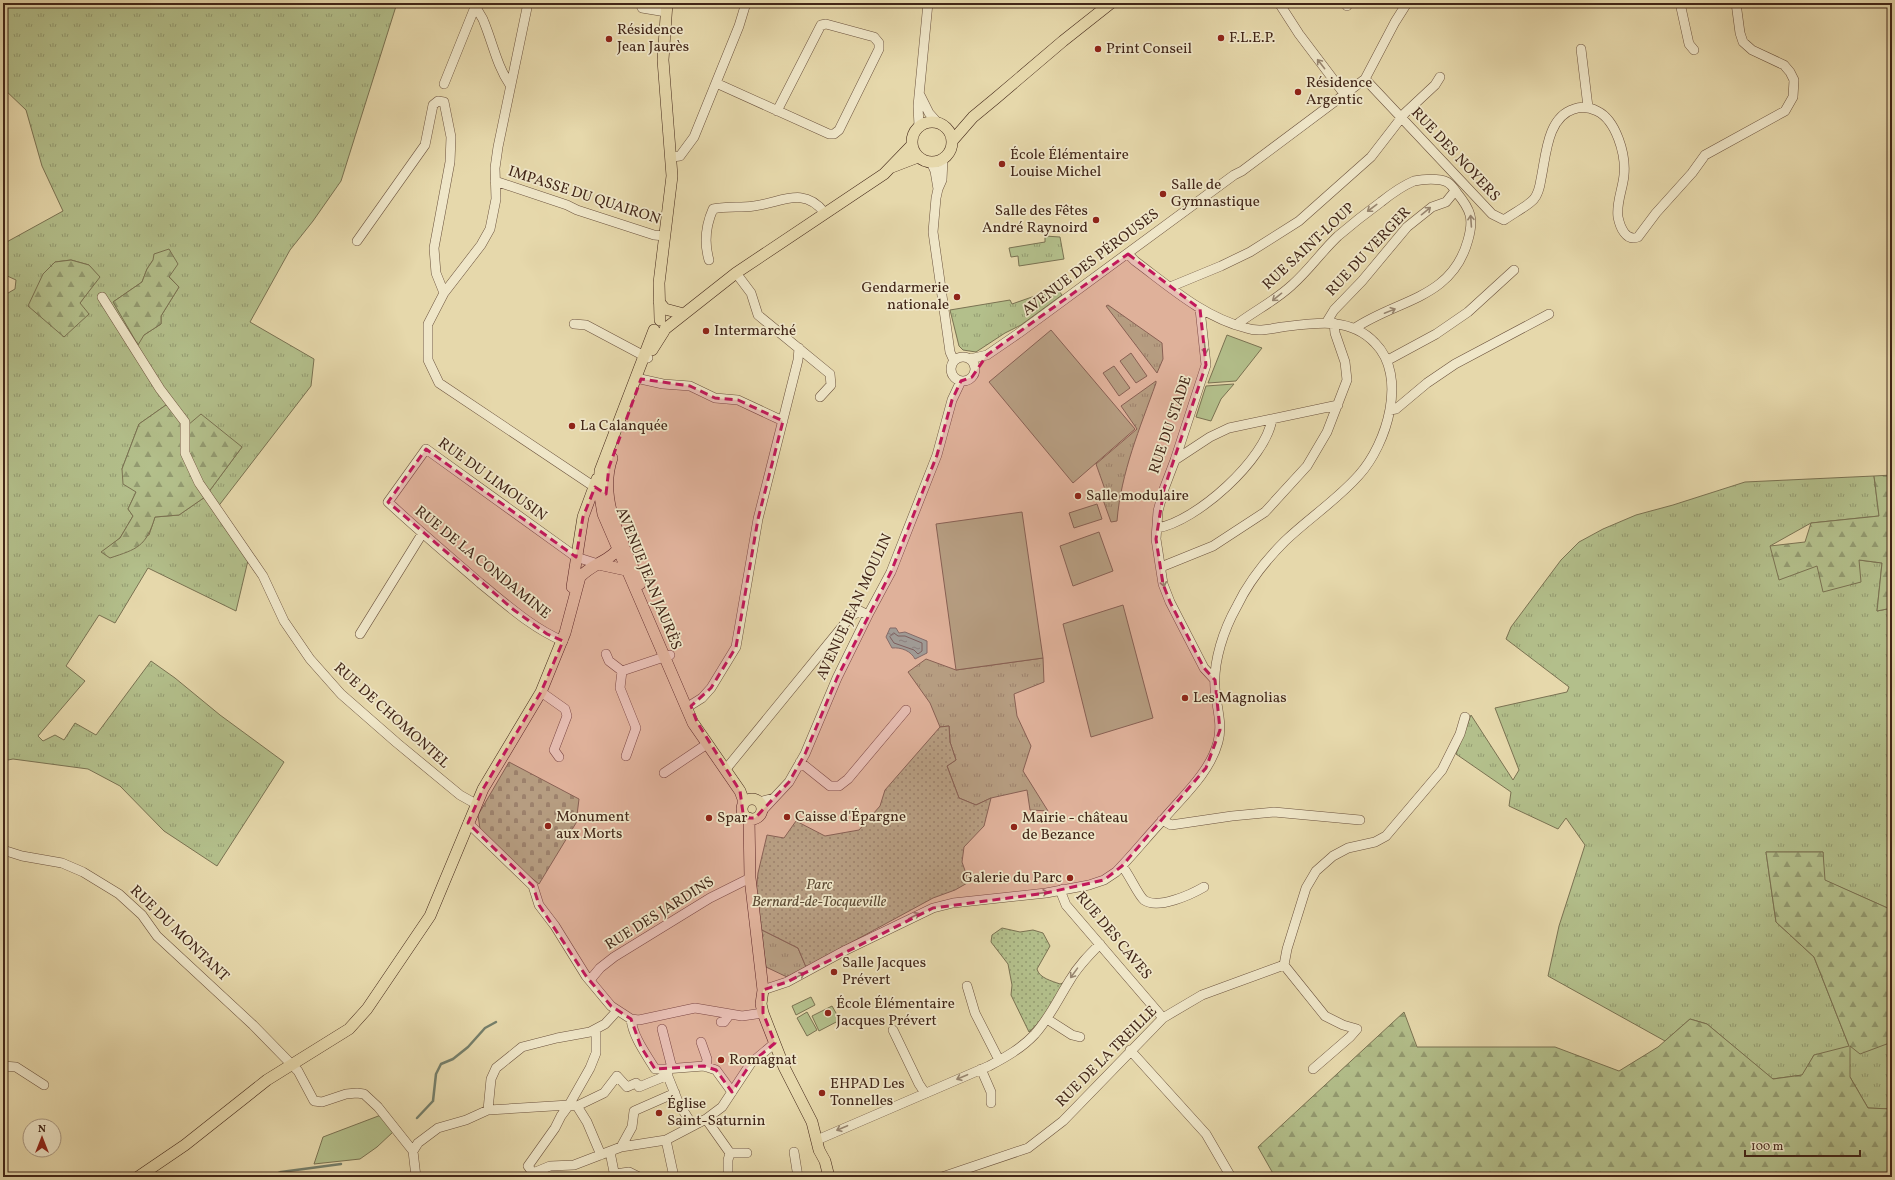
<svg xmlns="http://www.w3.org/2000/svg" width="1895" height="1180" font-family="Vollkorn,serif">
<defs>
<pattern id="grass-tufts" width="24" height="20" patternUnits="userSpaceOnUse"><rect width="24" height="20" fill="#b3bf8b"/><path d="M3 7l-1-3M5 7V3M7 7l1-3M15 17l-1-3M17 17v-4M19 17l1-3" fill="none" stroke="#939b71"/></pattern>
<pattern id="forest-firs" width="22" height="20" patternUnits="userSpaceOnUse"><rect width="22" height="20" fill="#b3bf8b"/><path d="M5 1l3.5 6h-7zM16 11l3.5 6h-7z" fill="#939b71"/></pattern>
<pattern id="cemetery-stones" width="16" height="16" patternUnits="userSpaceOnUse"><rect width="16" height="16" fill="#b3bf8b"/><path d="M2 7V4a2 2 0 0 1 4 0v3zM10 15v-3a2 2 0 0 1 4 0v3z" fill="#939b71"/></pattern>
<pattern id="park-dots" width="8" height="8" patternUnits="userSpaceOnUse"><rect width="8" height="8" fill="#b3bf8b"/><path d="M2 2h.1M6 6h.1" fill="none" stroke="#939b71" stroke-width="1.8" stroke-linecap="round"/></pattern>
<pattern id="water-ripples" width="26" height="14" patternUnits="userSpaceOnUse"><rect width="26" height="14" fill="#97bba3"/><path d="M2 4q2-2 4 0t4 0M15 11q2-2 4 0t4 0" fill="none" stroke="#7d9884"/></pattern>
</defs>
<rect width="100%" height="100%" fill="#e6d8ab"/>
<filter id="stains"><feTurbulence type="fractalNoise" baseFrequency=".005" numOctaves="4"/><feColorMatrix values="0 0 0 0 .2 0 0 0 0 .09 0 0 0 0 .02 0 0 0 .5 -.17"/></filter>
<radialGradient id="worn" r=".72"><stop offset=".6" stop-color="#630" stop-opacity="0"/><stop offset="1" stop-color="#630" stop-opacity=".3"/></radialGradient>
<path fill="url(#grass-tufts)" stroke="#7a7252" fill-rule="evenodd" d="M3 3H397L341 181 313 221 290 250 250 322 314 359 311 386 217 508 250 552 236 611 148 568 115 623 99 615 66 666 85 681 38 736 43 741 55 735 64 740 75 723 96 735 151 661 175 678 220 715 284 762 217 866 164 831 120 786 88 769 13 759 3 761V296L15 289 16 280 3 274V244L63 211 42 166 26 110 3 88ZM71 260 89 265 99 277 80 303 55 262ZM153 260 179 287 161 316V324L144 335 113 302 142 282 147 269ZM166 405 188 425 242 447 205 497 179 515 155 517 149 535 102 552 120 538 133 516 128 509 136 492 122 469 139 424Z
M1045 236 1060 237 1064 259 1019 266 1018 256 1011 257 1009 248 1045 242Z
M1059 291 1062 295 1021 325 1005 333 976 352 963 350 959 346 950 310 1010 300 1012 304 1032 297Z
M1108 305 1162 343 1163 359 1157 373 1106 306Z
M1156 381V383C1140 428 1121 472 1117 521L1111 522 1102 497 1107 495 1096 464 1137 429 1121 406Z
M1874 476 1879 516 1811 523 1770 546 1817 566 1859 560 1882 563 1877 611 1892 608V910L1824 880 1823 852H1766L1776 922 1814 957 1849 1046 1892 1042V1109L1868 1108 1850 1077 1814 1055 1803 1075 1772 1079 1707 1024 1690 1019 1665 1041 1548 976 1559 926 1585 845 1566 818 1558 829 1509 806 1511 792 1456 754 1471 715 1513 780 1519 770 1495 708 1567 692 1569 687 1506 639 1511 627 1561 560 1579 542 1603 529 1636 515 1673 505 1745 482Z
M1043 658 1044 682 1014 694 1017 716 1031 746 1023 771 1048 811 1030 810 1027 790 991 798 976 805 959 798 947 766 956 760 950 742 949 726 940 727 930 703 908 672 926 659 956 670Z
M760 929 798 948 806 967 787 977 766 967Z"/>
<path fill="url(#forest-firs)" stroke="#7a7252" d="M169 249 178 264 169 277 179 287 161 316V324L144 335 138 345 113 302 142 282 147 269 153 260 154 254Z
M71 260 89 265 100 277 80 303 89 314 64 337 28 306 43 274 55 262Z
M166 405 188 425 201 414 242 447 205 497 179 515 155 517C146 547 137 549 110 558L101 552 120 538 133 516 128 509 136 492 123 484 122 469 139 424Z
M1892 475V608L1877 611 1882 563 1859 560 1861 582 1823 592 1817 566 1779 580 1770 546 1805 542 1811 523 1879 516 1874 476Z
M1766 852H1823L1825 880 1892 910V1042L1860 1054 1850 1046V1077L1868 1108 1892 1109V1177H1275L1258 1147 1404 1012 1417 1047H1555L1619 1071 1658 1047 1690 1019 1707 1024 1773 1079 1802 1075 1814 1055 1849 1046 1814 957 1776 922Z"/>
<path fill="url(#cemetery-stones)" stroke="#7a7252" d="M509 762 579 799 576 823 539 884 524 872 480 829 478 815Z"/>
<path fill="url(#park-dots)" stroke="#7a7252" d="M949 726 950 742 956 760 947 766 959 798 976 805 991 798 984 826 964 847 962 862 969 882 955 890 933 898 806 967 798 948 760 929 756 892 758 873 767 835 784 838 796 821 825 836 859 830 880 806 885 790 940 727Z
M1002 928 1020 932 1033 930 1043 933 1050 946 1037 969C1039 978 1052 981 1060 984L1063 983C1054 1000 1044 1019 1029 1032L1011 995 1012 985 1008 964 991 942 992 935Z"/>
<path fill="#b3bf8b" stroke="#7a7252" d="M1051 330 1135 429 1073 483 989 382Z
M1227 335 1262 348 1236 381 1208 383Z
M1131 353 1147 376 1136 383 1120 361Z
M1114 366 1130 388 1119 396 1103 373Z
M1234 384 1221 399 1211 421 1196 417 1206 386Z
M1097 504 1102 519 1074 528 1069 513Z
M1022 512 1043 658 956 670 936 524Z
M1099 532 1113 571 1073 586 1060 546Z
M1123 605 1153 718 1091 737 1063 624Z
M811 997 815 1005 796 1015 792 1006Z
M832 1006 840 1020 819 1031 812 1016Z
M807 1012 817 1030 807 1036 797 1018Z
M381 1115 393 1132 377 1147 360 1159 314 1164 323 1137Z"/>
<path fill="url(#water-ripples)" stroke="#757f6b" d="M890 628H896L899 633 905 632 927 641V653L915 659C911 651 901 647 892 648L886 637Z"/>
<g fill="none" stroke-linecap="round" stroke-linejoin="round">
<path stroke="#6c705e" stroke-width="1" d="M894 633 898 636H905L922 643V651L918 654 914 650 894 643 890 637Z"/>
<path stroke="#757f6b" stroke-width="2.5" d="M417 1118 433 1101 436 1074 441 1064 453 1059 468 1047 485 1028 496 1022
M269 1177 281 1172 341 1164"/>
<defs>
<path id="minor" d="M476 3C475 10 482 15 484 22 493 44 497 66 510 85
M528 3 498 147 495 168 496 199 490 229 481 245 444 293 428 324V360L439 383 599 490
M640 3 642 8 666 12
M1279 3 1299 34 1345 95
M1347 3V6
M1680 3 1689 44 1694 50
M1581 49 1588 107
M1365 79 1492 214 1504 220C1512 214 1528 206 1534 199 1538 194 1540 186 1541 179 1546 156 1547 117 1574 109 1582 106 1589 107 1597 111 1616 120 1626 154 1624 175 1623 188 1616 203 1618 217 1620 227 1626 242 1638 237L1656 213 1692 173 1705 155 1785 111 1793 97 1794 80 1790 72 1784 65 1752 50 1743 42 1740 33 1736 3
M716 83 829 134H834L839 130 879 49V43L874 37 826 24 821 25 777 111
M444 84 475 7
M920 95 929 113 937 122
M919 126 918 106 928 3
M672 157 680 156 694 137 739 26 746 3
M943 159 942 180 938 189 936 198 933 232 950 352 954 361
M931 162 935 171 938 189
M495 181 567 205 577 210 654 235 665 236
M357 241 425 145 433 105 438 101 444 102 451 137 450 162 434 248 436 273 444 293
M709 260C704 243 706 225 713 209 727 206 740 208 754 206 781 203 803 185 825 213
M736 273 751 293 758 315 830 374 831 385 820 397
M1170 287 1221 266 1250 252 1299 221 1371 157 1405 113 1435 85 1440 77
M102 297 160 389 185 422V453L199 483 263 576 284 621 310 659 341 694 397 743 460 795 476 804
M1200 309 1206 365 1175 460 1164 489 1158 511 1156 539 1163 584 1170 602 1204 668 1215 680
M1326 323 1334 310 1362 281 1407 227 1432 207 1446 202 1455 191
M574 324 586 325 648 358
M1236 325C1254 311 1275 301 1292 285 1309 270 1322 251 1338 236 1352 224 1366 213 1381 202 1391 194 1402 186 1414 181 1423 179 1439 178 1447 182 1451 184 1455 190 1457 193 1471 210 1474 219 1468 240 1452 299 1398 299 1355 328
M951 369a12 12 0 1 1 24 0a12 12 0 1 1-24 0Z
M970 359 987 355 1019 333 1234 175 1242 171 1365 79 1395 22 1407 3
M1388 360 1436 334 1468 312 1514 270
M636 378 663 384 690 386 715 398 738 400 783 421
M1390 410 1396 409 1427 383 1455 364 1549 314
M1175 460 1210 437 1229 428 1338 405
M1157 528C1196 522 1266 459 1272 419
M1161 567 1213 546 1265 512 1307 466 1327 432 1347 380 1345 362 1335 333 1334 323
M360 634 422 534
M563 641C532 628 506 604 480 583 449 556 418 530 388 502L426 449 576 557 598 564
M606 654 609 661 622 671
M541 692 565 709 567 716 554 750 559 757
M686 708 702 698 711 688 736 647 758 519 798 360 799 348
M626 756 636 728 620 688 622 671 670 655
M800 762 830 786H839L848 779 906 710
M726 769 851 616 860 611 868 615
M664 773 707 744
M759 802 774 798
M761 812 789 782 805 754 837 678 868 615 891 572 937 455 952 400 961 381
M1162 820 1171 825 1232 816 1274 812 1360 820
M468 823 533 886 539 905 555 926 586 976 611 1006 631 1019 639 1020 695 1008 742 1016 763 1013
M3 850 22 856 62 863 83 872 119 894 142 915 157 936 253 1025 298 1071 314 1101 322 1102 346 1094 357 1093 364 1094 378 1107 413 1151 416 1177
M1122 866C1129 874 1138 895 1144 900 1158 910 1192 894 1204 887
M1063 889 1062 895 1066 905 1163 1018
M1284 965 1325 1016 1343 1025 1357 1029 1350 1037 1313 1069
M590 980 600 968 614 957 710 898 750 878
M967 986 975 1013 999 1060
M763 990 787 982 846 950 933 908 953 903 1046 893 1089 885 1104 880 1116 872C1132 856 1146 838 1161 822 1181 798 1210 773 1218 742 1223 723 1216 706 1215 688 1213 661 1224 629 1237 606 1249 581 1266 560 1285 541 1309 518 1337 500 1359 475 1387 444 1408 376 1375 343 1350 316 1314 323 1282 327 1270 329 1258 332 1246 328 1203 317 1170 287 1135 261L1128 254
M631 1019C633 1037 646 1054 655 1069H665L679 1104 693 1126
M1047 1019 1072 1035 1080 1037
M721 1022H724L730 1014
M662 1029 672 1068
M893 1030 919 1084 925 1093
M701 1042 707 1059 706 1067
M1130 1050 1206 1134 1231 1177
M3 1066 16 1067 44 1085
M665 1069 704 1066 716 1070 732 1092
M981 1069 991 1092V1103
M577 1106 604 1093 617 1076 627 1087 636 1083 639 1087 668 1075
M488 1110 491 1079 496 1068 522 1047 557 1038 590 1032 605 1024 617 1011
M706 1119 730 1153
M666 1140 674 1177
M817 1140 989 1066C1006 1057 1022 1048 1035 1034 1050 1017 1058 999 1070 980 1078 966 1089 955 1100 944
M621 1147 632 1127 634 1111 675 1093
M413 1151 418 1143 438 1128 466 1120 488 1110 569 1105 577 1106 587 1122 601 1155
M610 1152 615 1177
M794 1152 798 1177
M730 1153H747
M533 1173 528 1166 555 1128 561 1116 569 1105 590 1068 596 1053V1030
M615 1174 629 1172 639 1177
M527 1177 533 1173 550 1166 574 1165 621 1147 666 1140 706 1119 722 1107 751 1063 775 1043
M659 1177H674
M728 1177V1160L730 1153
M942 1177 1028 1148 1063 1121 1163 1018 1202 995 1284 965 1287 949 1306 888 1316 871 1333 856 1348 848 1375 842 1386 836 1442 770 1460 734 1465 717"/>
<path id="major" d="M912 142a20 20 0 1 1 40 0a20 20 0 1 1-40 0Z
M953 140 973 117 996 98 1063 41 1111 3
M892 167 918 157
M659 302 665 309 680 313
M660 320 659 283 672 176 663 60 667 3
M665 329 736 273 884 174 912 145
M654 330 600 471 599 490 603 514 693 723 740 791 743 799V805
M652 350 664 331
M612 458C597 501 624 545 640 584
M598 564 626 570
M572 587 583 517 597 479
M742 809a10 10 0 1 1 20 0a10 10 0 1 1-20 0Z
M749 818 750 878 763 990 761 1004 763 1013 784 1067 812 1122 819 1150 825 1161 829 1177
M138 1177 185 1145 267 1080 349 1029 367 1009 430 916 483 789 541 692 565 633 580 577C594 562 613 561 623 542"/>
</defs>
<use href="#minor" stroke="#6b523d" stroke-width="10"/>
<use href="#major" stroke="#422618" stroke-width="12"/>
<use href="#minor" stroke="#efe6c8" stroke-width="9"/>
<use href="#major" stroke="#e6d8ab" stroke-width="11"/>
</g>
<defs><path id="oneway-shaft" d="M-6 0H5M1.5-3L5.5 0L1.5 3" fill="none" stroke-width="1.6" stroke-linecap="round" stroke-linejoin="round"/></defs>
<g stroke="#988670">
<use href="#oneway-shaft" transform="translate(1321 64) rotate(-128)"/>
<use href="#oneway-shaft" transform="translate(1372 208) rotate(143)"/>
<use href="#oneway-shaft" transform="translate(1426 211) rotate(-39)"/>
<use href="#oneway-shaft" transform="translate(1471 221) rotate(-94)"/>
<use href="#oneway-shaft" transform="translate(1277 297) rotate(141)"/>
<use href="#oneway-shaft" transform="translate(1390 311) rotate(-22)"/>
<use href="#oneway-shaft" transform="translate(1205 348) rotate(84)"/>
<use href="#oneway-shaft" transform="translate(1163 581) rotate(78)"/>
<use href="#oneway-shaft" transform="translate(1042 893) rotate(-8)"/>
<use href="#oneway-shaft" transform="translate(914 916) rotate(-27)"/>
<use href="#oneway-shaft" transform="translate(1074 973) rotate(126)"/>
<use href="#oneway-shaft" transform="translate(799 976) rotate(-29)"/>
<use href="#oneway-shaft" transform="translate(962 1077) rotate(157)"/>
<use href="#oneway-shaft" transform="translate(842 1128) rotate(157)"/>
</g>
<path fill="#c2185b" fill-opacity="0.2" stroke="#c2185b" stroke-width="3" stroke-dasharray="8 5" stroke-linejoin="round" d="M1128 254 1200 309 1206 365 1164 489 1156 539 1163 584 1170 602 1204 668 1215 680 1220 730 1206 768 1122 866 1104 880 1046 893 933 908 787 982 763 990V1013L775 1043 751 1063 732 1092 716 1070 704 1066 655 1069 641 1047 631 1019 611 1006 586 976 539 905 533 886 468 823 483 789 541 692 563 641 547 634 514 610 388 502 426 449 576 557 583 517 595 487 606 494 609 467 641 379 690 386 715 398 738 400 783 421 758 519 736 647 711 688 691 706 697 722 740 791 743 813 749 818H755L789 782 805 754 837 678 891 572 937 455 952 400 961 381 972 377 987 355Z"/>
<g fill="#8f2418" stroke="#efe6c8" stroke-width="1.5">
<circle cx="1221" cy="38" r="4"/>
<circle cx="609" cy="39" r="4"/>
<circle cx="1098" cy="49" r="4"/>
<circle cx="1298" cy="92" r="4"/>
<circle cx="1002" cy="164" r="4"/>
<circle cx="1163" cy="194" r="4"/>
<circle cx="1096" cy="220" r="4"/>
<circle cx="957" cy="297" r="4"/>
<circle cx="706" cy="331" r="4"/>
<circle cx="572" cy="426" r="4"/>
<circle cx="1078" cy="496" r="4"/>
<circle cx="1185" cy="698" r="4"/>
<circle cx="787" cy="817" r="4"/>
<circle cx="709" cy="818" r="4"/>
<circle cx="548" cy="826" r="4"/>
<circle cx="1014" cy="827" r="4"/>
<circle cx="1070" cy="878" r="4"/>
<circle cx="834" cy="972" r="4"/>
<circle cx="828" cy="1013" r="4"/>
<circle cx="721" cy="1060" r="4"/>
<circle cx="822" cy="1093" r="4"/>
<circle cx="659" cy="1113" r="4"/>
</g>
<g text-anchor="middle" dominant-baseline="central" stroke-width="3.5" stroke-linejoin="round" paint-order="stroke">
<g font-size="15" fill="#422618" stroke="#efe6c8" text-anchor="start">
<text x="617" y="30">Résidence<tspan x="617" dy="17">Jean Jaurès</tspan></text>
<text x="1229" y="38">F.L.E.P.</text>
<text x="1106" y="49">Print Conseil</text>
<text x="1306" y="83">Résidence<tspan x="1306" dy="17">Argentic</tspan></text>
<text x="1010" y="155">École Élémentaire<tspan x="1010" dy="17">Louise Michel</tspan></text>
<text x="1171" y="185">Salle de<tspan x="1171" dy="17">Gymnastique</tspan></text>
<text x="1088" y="211" text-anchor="end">Salle des Fêtes<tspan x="1088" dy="17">André Raynoird</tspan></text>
<text x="949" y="288" text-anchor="end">Gendarmerie<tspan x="949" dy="17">nationale</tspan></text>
<text x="714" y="331">Intermarché</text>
<text x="580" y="426">La Calanquée</text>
<text x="1086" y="496">Salle modulaire</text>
<text x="1193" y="698">Les Magnolias</text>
<text x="556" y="817">Monument<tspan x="556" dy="17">aux Morts</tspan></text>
<text x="795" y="817">Caisse d'Épargne</text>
<text x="717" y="818">Spar</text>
<text x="1022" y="818">Mairie - château<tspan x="1022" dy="17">de Bezance</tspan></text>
<text x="1062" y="878" text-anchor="end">Galerie du Parc</text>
<text x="842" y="963">Salle Jacques<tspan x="842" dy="17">Prévert</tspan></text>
<text x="836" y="1004">École Élémentaire<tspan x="836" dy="17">Jacques Prévert</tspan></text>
<text x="729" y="1060">Romagnat</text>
<text x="830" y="1084">EHPAD Les<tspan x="830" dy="17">Tonnelles</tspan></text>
<text x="667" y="1104">Église<tspan x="667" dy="17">Saint-Saturnin</tspan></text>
</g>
<g font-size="15" fill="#422618" stroke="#efe6c8">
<text transform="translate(1455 155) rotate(47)">RUE DES NOYERS</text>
<text transform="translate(584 196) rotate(18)">IMPASSE DU QUAIRON</text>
<text transform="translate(1309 247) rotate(-43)">RUE SAINT-LOUP</text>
<text transform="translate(1369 252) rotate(-47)">RUE DU VERGER</text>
<text transform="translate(1091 263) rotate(-37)">AVENUE DES PÉROUSES</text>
<text transform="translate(1171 425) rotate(-71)">RUE DU STADE</text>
<text transform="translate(492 480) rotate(36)">RUE DU LIMOUSIN</text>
<text transform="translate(482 563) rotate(39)">RUE DE LA CONDAMINE</text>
<text transform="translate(648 579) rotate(68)">AVENUE JEAN JAURÈS</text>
<text transform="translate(855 607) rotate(-65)">AVENUE JEAN MOULIN</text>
<text transform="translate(391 716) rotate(42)">RUE DE CHOMONTEL</text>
<text transform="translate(660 914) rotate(-32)">RUE DES JARDINS</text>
<text transform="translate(179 934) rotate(44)">RUE DU MONTANT</text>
<text transform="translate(1113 936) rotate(50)">RUE DES CAVES</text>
<text transform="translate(1107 1057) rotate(-45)">RUE DE LA TREILLE</text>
</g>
<g font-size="15" font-style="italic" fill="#5e4c35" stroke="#efe6c8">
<text x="819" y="885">Parc<tspan x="819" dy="17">Bernard-de-Tocqueville</tspan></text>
</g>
</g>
<rect width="1895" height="1180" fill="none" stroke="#e6d8ab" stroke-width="16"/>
<rect x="4" y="4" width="1887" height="1172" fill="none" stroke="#422618" stroke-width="2"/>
<rect x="8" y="8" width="1879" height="1164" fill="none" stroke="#422618"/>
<g transform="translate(42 1138)"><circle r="19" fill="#efe6c8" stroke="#aa9982"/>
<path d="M0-3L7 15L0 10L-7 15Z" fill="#8f2418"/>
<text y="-6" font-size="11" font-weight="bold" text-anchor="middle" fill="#422618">N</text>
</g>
<path d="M1745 1150v6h115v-6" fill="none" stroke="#422618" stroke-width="2"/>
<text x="1751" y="1150" font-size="12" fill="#422618" stroke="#efe6c8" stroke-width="3" paint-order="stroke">100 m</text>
<rect width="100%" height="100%" filter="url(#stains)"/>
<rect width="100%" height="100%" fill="url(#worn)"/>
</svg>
